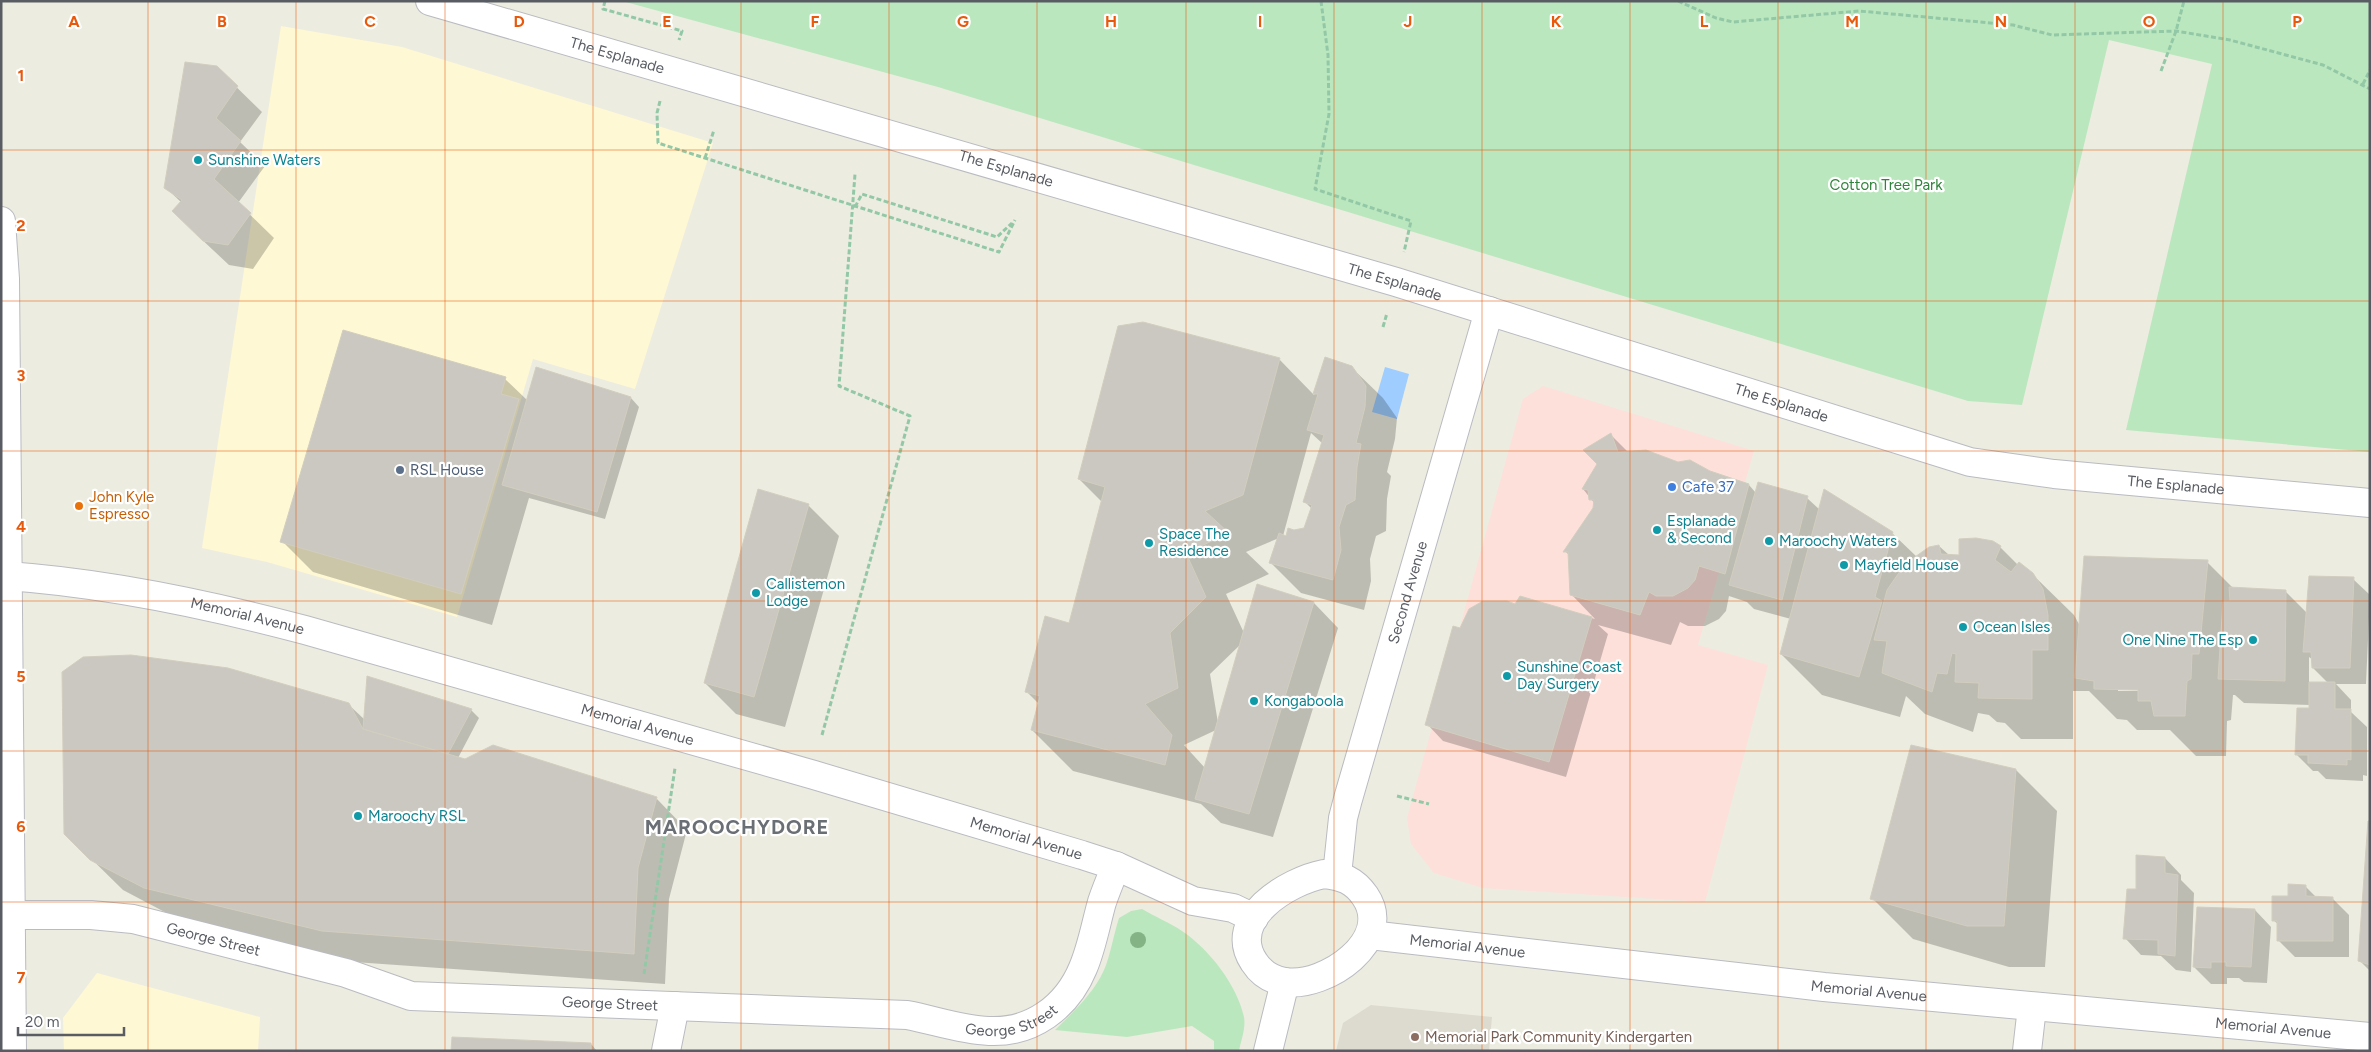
<svg xmlns="http://www.w3.org/2000/svg" width="2371" height="1052" font-family="Figtree,sans-serif">
<rect width="100%" height="100%" fill="#edece0"/>
<path fill="#fff8d4" d="M281 26 402 47 713 143 635 389 533 359 457 617 267 562 202 548Z
M97 973 260 1017 258 1051H64L63 1018Z"/>
<path fill="#dddbcf" d="M1371 1005 1492 1017 1489 1051H1336L1343 1023Z"/>
<path fill="#fde0da" d="M1543 386 1754 451 1698 645 1768 665 1705 902 1483 888 1434 873 1411 844 1407 818 1523 399Z"/>
<path fill="#bbe7be" d="M622 1H2370V452L2126 430 2212 64 2109 40 2022 405 1968 401 938 87Z
M1142 909C1155 917 1169 922 1182 931 1209 949 1237 985 1244 1017 1246 1028 1241 1040 1239 1051H1214V1041L1192 1026 1127 1037 1055 1030C1074 1011 1093 994 1104 970 1110 957 1114 933 1119 918L1131 911Z"/>
<path fill="#9fcdff" d="M1385 367 1409 374 1397 419 1372 412Z"/>
<path fill="#0003" fill-rule="evenodd" d="M216 67 262 112 240 142 265 166 238 203 274 238 253 269 229 265 198 236 182 203 166 188Z
M1279 359 1314 395 1326 359 1351 367 1383 398 1397 418 1395 439 1387 472 1391 476 1387 499 1386 531 1376 536 1370 559 1371 581 1364 610 1301 593 1270 562 1279 538 1246 552 1269 574 1226 594 1244 633 1258 585 1314 603 1338 628 1273 837 1221 823 1201 804 1073 771 1032 730 1039 704 1026 691 1070 624 1102 502 1079 479ZM1311 433 1323 444 1304 501 1312 509 1305 529 1294 532 1287 537 1283 536ZM1241 644 1218 723 1210 674ZM1216 730 1205 768 1184 745Z
M536 369 631 398 639 407 605 519 529 498 492 625 313 572 282 541 505 379 527 400Z
M1611 435 1629 453 1710 472 1749 485 1756 493 1807 498 1820 510 1892 533 1917 557 1939 546 1949 555 1960 556 2000 547 2018 565 2032 574 2074 615 2080 626 2207 562 2234 589 2286 592 2307 613 2353 579 2370 595 2366 684H2336L2351 700V712L2367 727V776L2363 775V781L2326 779 2318 771H2313L2296 754 2310 705 2244 703 2235 695H2233L2231 720 2227 721 2226 756H2196L2170 730H2137L2127 720 2117 719 2089 691H2073V739H2021L2005 723 1997 722 1989 715 1978 713 1973 732 1925 714 1906 696 1900 717 1822 695 1781 654 1791 619 1754 609 1747 602 1729 596 1726 611 1719 619 1705 626H1688L1680 622 1671 645 1598 625 1608 634 1566 777 1443 741 1427 724 1461 629 1516 605 1521 597 1595 619 1571 594 1570 556 1565 551 1594 508 1595 504 1583 489 1598 464ZM2309 657 2313 660V668L2329 684 2309 683ZM2118 689H2144V691H2118Z
M808 505 839 536 785 727 736 714 705 683Z
M348 704 365 720 471 710 479 718 458 758 656 798 687 830 669 899 665 984 354 962 176 918 123 890 66 834Z
M2016 770 2057 811 2045 967H2009L1913 939 1872 898Z
M2370 823V971L2360 961Z
M2165 858 2181 875V880L2194 893 2191 972 2176 970 2161 956 2141 955 2125 938 2137 891Z
M2305 886 2317 898H2332L2349 915V957H2295L2279 941V925L2273 920 2290 898Z
M2255 910 2271 927 2267 983 2244 982 2239 978H2227V984H2211L2194 967Z
M591 1044 597 1051H452Z"/>
<path fill="#cac8c0" stroke="#d2cebf" d="M185 62 217 66 238 86 216 118 241 141 214 179 251 213 228 245 203 241 172 211 182 200 164 188Z
M1143 322 1280 358 1243 495 1205 511 1229 533 1186 553 1206 597 1170 633 1178 688 1145 704 1172 735 1165 765 1031 730 1040 696 1025 692 1045 616 1069 623 1105 487 1078 479 1118 326Z
M343 330 506 377 501 394 519 399 461 594 280 542Z
M1325 357 1352 366 1366 386 1365 407 1356 443 1361 444 1357 467 1355 500 1346 505 1339 527 1341 550 1333 580 1269 563 1279 533 1286 536 1288 528 1294 530 1304 528 1312 505 1303 502 1324 435 1307 430 1318 394H1313Z
M536 367 631 397 597 512 502 485Z
M1611 433 1618 452 1646 450 1678 462 1690 460 1710 471 1749 484 1725 574 1699 566 1695 580 1688 588 1673 596H1656L1649 592 1640 615 1570 595 1568 552H1563L1593 508 1594 500H1589L1588 490 1582 489 1597 464 1583 450Z
M1758 482 1808 496 1782 600 1729 585Z
M758 489 809 504 754 697 704 683Z
M1824 489 1893 532 1875 597 1882 601 1859 677 1780 654Z
M1976 538 1993 541 2001 546 1995 560 2011 572 2019 562 2033 573 2043 589 2048 615V650H2032V699L1978 698 1979 683 1955 682 1956 654 1952 653 1947 674 1937 673 1932 692 1882 673 1887 641 1874 640 1887 590 1905 564 1929 547 1939 545 1941 554 1959 555V539Z
M2084 556 2208 560 2199 654H2192L2191 679 2187 681 2185 716H2154L2151 701H2138V690L2094 689V681L2075 678Z
M2309 576 2354 577 2350 668H2312L2311 652H2303Z
M1257 584 1314 602 1249 814 1195 799Z
M2229 587 2286 590 2285 681 2218 679 2223 601H2230Z
M1520 596 1592 617 1549 762 1425 725 1453 626 1460 628 1469 609 1483 601H1507L1515 604Z
M131 655 228 668 349 703 363 729 465 759 493 745 657 797 638 868 634 954 322 931 144 888 90 860 64 834 62 672 83 657Z
M367 676 472 709 448 754 363 729Z
M2309 682H2335V709H2351V760L2347 759V765L2308 763V755H2295L2297 708H2309Z
M1911 745 2016 769 2004 926H1967L1870 899Z
M2368 821H2370V965L2358 961Z
M2136 855 2165 857V873L2178 875 2175 956 2158 954V940L2123 939 2127 889H2136Z
M2288 884 2306 885V896L2333 897V941H2277V921H2272V896H2288Z
M2197 907 2255 909 2251 967 2226 966V962H2211V968L2193 967Z
M452 1037 591 1043V1051H451Z"/>
<g fill="none" stroke-linecap="round" stroke-linejoin="round">
<defs>
<g id="minor">
<path id="s1" d="M430 1 1396 282 1970 462 2054 474 2370 503"/>
<path d="M1 221 5 279 12 1051"/>
<path id="s2" d="M7 576C108 583 207 604 305 630L814 775 1082 855 1116 866 1193 901 1233 908 1254 918"/>
<path d="M1324 874C1342 876 1354 880 1365 896 1395 940 1326 988 1285 982 1272 980 1261 973 1254 962 1225 919 1288 881 1324 874Z"/>
<path id="s3" d="M1337 875 1343 818 1348 799 1489 311"/>
<path id="s4" d="M11 915H91L133 919 346 973 411 996 907 1015C934 1020 961 1030 989 1031 1032 1033 1067 1007 1083 968 1092 947 1096 923 1102 902 1106 890 1111 878 1116 866"/>
<path id="s5" d="M1370 935 1824 987 2370 1037"/>
<path d="M666 1051 675 1006"/>
<path d="M1268 1051 1285 982"/>
<path d="M2027 1051 2032 1007"/>
</g>
</defs>
<use href="#minor" stroke="#b9bbc1" stroke-width="30"/>
<path stroke="#93c8a7" stroke-width="3" stroke-dasharray="5 2.5" stroke-linecap="butt" d="M605 1 603 9 682 31 679 40
M1321 1 1328 55 1329 114 1315 189 1411 221 1404 252
M1678 1 1716 18 1733 22 1859 11 2013 25 2052 35 2176 31 2230 40 2323 65 2370 89
M2161 71 2176 31 2184 1
M2363 84 2370 70
M660 101 657 113 658 143 999 252 1015 220
M705 158 714 130
M855 207 862 194 997 237 1012 223
M1383 327 1387 313
M822 735 910 416 839 386 855 174
M1397 796 1429 804
M644 974 675 768"/>
<use href="#minor" stroke="#fff" stroke-width="28"/>
</g>
<circle fill="#84b385" cx="1138" cy="940" r="8"/>
<path fill="none" stroke="#e8590c" stroke-width="1" stroke-opacity="0.55" d="M148 1V1051M296 1V1051M445 1V1051M593 1V1051M741 1V1051M889 1V1051M1037 1V1051M1186 1V1051M1334 1V1051M1482 1V1051M1630 1V1051M1778 1V1051M1926 1V1051M2075 1V1051M2223 1V1051M1 150H2370M1 301H2370M1 451H2370M1 601H2370M1 751H2370M1 902H2370"/>
<g fill="#0f9aa8" stroke="#fff" stroke-width="2">
<circle cx="198" cy="160" r="5"/>
<circle cx="1657" cy="530" r="5"/>
<circle cx="1769" cy="541" r="5"/>
<circle cx="1149" cy="543" r="5"/>
<circle cx="1844" cy="565" r="5"/>
<circle cx="756" cy="593" r="5"/>
<circle cx="1963" cy="627" r="5"/>
<circle cx="2253" cy="640" r="5"/>
<circle cx="1507" cy="676" r="5"/>
<circle cx="1254" cy="701" r="5"/>
<circle cx="358" cy="816" r="5"/>
</g>
<circle fill="#5c6f8a" stroke="#fff" stroke-width="2" cx="400" cy="470" r="5"/>
<circle fill="#3f7fe0" stroke="#fff" stroke-width="2" cx="1672" cy="487" r="5"/>
<circle fill="#e8710a" stroke="#fff" stroke-width="2" cx="79" cy="506" r="5"/>
<circle fill="#8d6e63" stroke="#fff" stroke-width="2" cx="1415" cy="1037" r="5"/>
<g text-anchor="middle" dominant-baseline="central" stroke-width="4.5" stroke-linejoin="round" paint-order="stroke">
<g font-size="15" fill="#595d63" stroke="#fff">
<text stroke="none"><textPath href="#s1" startOffset="195">The Esplanade</textPath></text>
<text stroke="none"><textPath href="#s1" startOffset="600">The Esplanade</textPath></text>
<text stroke="none"><textPath href="#s1" startOffset="1005">The Esplanade</textPath></text>
<text stroke="none"><textPath href="#s1" startOffset="1410">The Esplanade</textPath></text>
<text stroke="none"><textPath href="#s1" startOffset="1815">The Esplanade</textPath></text>
<text stroke="none"><textPath href="#s3" startOffset="292">Second Avenue</textPath></text>
<text stroke="none"><textPath href="#s2" startOffset="244">Memorial Avenue</textPath></text>
<text stroke="none"><textPath href="#s2" startOffset="649">Memorial Avenue</textPath></text>
<text stroke="none"><textPath href="#s2" startOffset="1054">Memorial Avenue</textPath></text>
<text stroke="none"><textPath href="#s4" startOffset="205">George Street</textPath></text>
<text stroke="none"><textPath href="#s5" startOffset="98">Memorial Avenue</textPath></text>
<text stroke="none"><textPath href="#s5" startOffset="502">Memorial Avenue</textPath></text>
<text stroke="none"><textPath href="#s4" startOffset="610">George Street</textPath></text>
<text stroke="none"><textPath href="#s4" startOffset="1015">George Street</textPath></text>
<text stroke="none"><textPath href="#s5" startOffset="908">Memorial Avenue</textPath></text>
</g>
<g font-size="15" fill="#0d838f" stroke="#fff" text-anchor="start">
<text x="208" y="160">Sunshine Waters</text>
<text x="1667" y="521">Esplanade<tspan x="1667" dy="17">&amp; Second</tspan></text>
<text x="1159" y="534">Space The<tspan x="1159" dy="17">Residence</tspan></text>
<text x="1779" y="541">Maroochy Waters</text>
<text x="1854" y="565">Mayfield House</text>
<text x="766" y="584">Callistemon<tspan x="766" dy="17">Lodge</tspan></text>
<text x="1973" y="627">Ocean Isles</text>
<text x="2243" y="640" text-anchor="end">One Nine The Esp</text>
<text x="1517" y="667">Sunshine Coast<tspan x="1517" dy="17">Day Surgery</tspan></text>
<text x="1264" y="701">Kongaboola</text>
<text x="368" y="816">Maroochy RSL</text>
</g>
<g font-size="15" fill="#2e843a" stroke="#fff">
<text x="1886" y="185">Cotton Tree Park</text>
</g>
<g font-size="15" fill="#4e5e75" stroke="#fff" text-anchor="start">
<text x="410" y="470">RSL House</text>
</g>
<g font-size="15" fill="#366cbe" stroke="#fff" text-anchor="start">
<text x="1682" y="487">Cafe 37</text>
</g>
<g font-size="15" fill="#c56008" stroke="#fff" text-anchor="start">
<text x="89" y="497">John Kyle<tspan x="89" dy="17">Espresso</tspan></text>
</g>
<g font-size="15" fill="#785e54" stroke="#fff" text-anchor="start">
<text x="1425" y="1037">Memorial Park Community Kindergarten</text>
</g>
<g font-size="20" font-weight="bold" letter-spacing="1" fill="#6a6f75" stroke="#fff">
<text x="737" y="827">MAROOCHYDORE</text>
</g>
</g>
<g font-size="16" text-anchor="middle" font-weight="bold" fill="#e8590c" stroke="#fff" stroke-width="4.5" stroke-linejoin="round" paint-order="stroke">
<text x="74" y="27">A</text>
<text x="222" y="27">B</text>
<text x="370" y="27">C</text>
<text x="519" y="27">D</text>
<text x="667" y="27">E</text>
<text x="815" y="27">F</text>
<text x="963" y="27">G</text>
<text x="1111" y="27">H</text>
<text x="1260" y="27">I</text>
<text x="1408" y="27">J</text>
<text x="1556" y="27">K</text>
<text x="1704" y="27">L</text>
<text x="1852" y="27">M</text>
<text x="2001" y="27">N</text>
<text x="2149" y="27">O</text>
<text x="2297" y="27">P</text>
<text x="21" y="81">1</text>
<text x="21" y="231">2</text>
<text x="21" y="381">3</text>
<text x="21" y="532">4</text>
<text x="21" y="682">5</text>
<text x="21" y="832">6</text>
<text x="21" y="983">7</text>
</g>
<rect width="2371" height="1052" fill="none" stroke="#595d63" stroke-width="5"/>
<path d="M18 1027v8h106v-8" fill="none" stroke="#595d63" stroke-width="2.5"/>
<text x="25" y="1027" font-size="15" fill="#595d63" stroke="#ffffff" stroke-width="4" paint-order="stroke">20 m</text>
</svg>
